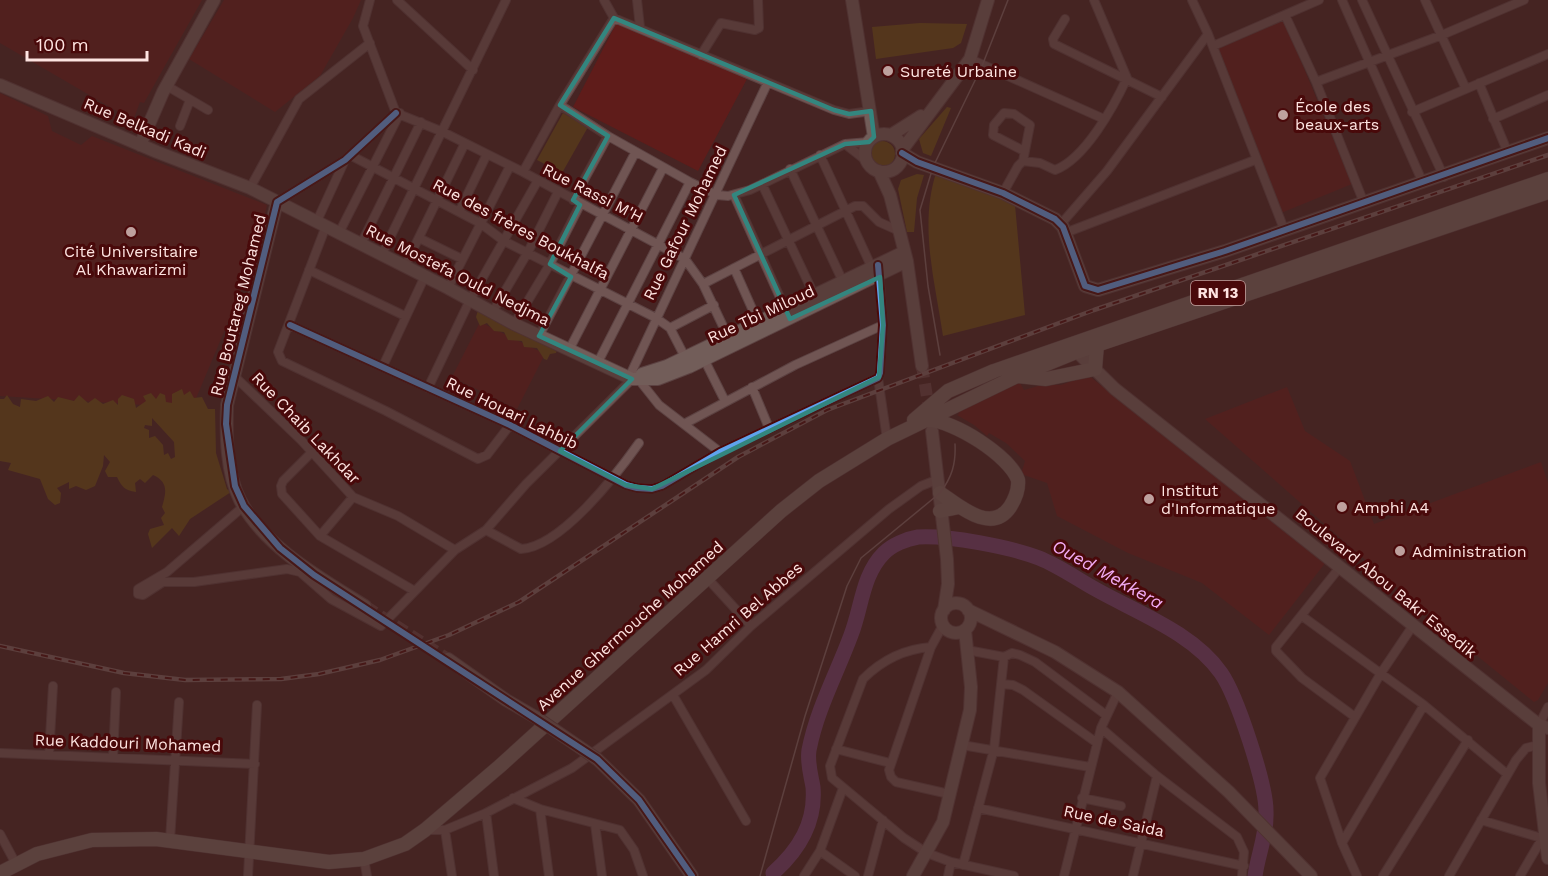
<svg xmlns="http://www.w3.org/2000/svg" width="1548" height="876" font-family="'Work Sans',sans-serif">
<rect width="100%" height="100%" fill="#462423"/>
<path fill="#5f1c1a" d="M0 0H202L144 103 140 102 131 126 120 121 122 114 0 43Z
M224 0H361L353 18 320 76 275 112 189 59Z
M618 20 748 77 698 171 573 107Z
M1284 20 1352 184 1281 213 1214 47Z
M0 93 48 116 52 131 81 145 92 136 267 205 255 258 192 408 0 396Z
M480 322 545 354 517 409 452 377Z
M1088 375 1326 562 1269 635 1202 583 1128 553 1057 516 1047 483 1021 474 1025 461 1006 443 989 433 987 436 974 425 957 415 959 414 954 407 1011 382 1020 383 1024 390 1045 384 1061 385Z
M1287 387 1305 431 1350 461 1374 524 1541 462 1548 483V683L1538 700 1534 702 1444 629 1205 419Z"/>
<path fill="#664c16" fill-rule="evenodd" d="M920 23 967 24 961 43 953 48 876 59 872 27Z
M947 107 951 108 931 156 923 153 919 139Z
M563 113 588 127 562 173 537 160Z
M869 154a13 13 0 1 1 26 0a13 13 0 1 1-26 0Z
M936 173 970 184 1015 205 1025 315 943 336C935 281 919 227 936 173Z
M917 174 924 175 917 198 914 232H907L898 189 901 180Z
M478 310 487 317 494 315 535 337 539 343 543 341 551 345 552 349H557L556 353 550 354 547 360 544 359 537 348 524 347 522 341 508 340 504 332 494 331 487 323 480 326 476 317Z
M182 389 184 395 190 391 194 398 202 397 208 409H215L216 453 227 489 231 492 190 519 179 536 172 528 152 548 148 534 150 529 164 525 161 518 165 513 162 507C166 493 169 482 153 475L145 483 140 479 135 483 136 492C124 490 122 487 117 477H108L105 471 110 462 104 455 103 466 95 486 86 490 76 486 69 489V482L57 488 61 493 60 503 55 505 48 499 40 479 8 470 11 463 0 461V399H4L7 395 13 404 20 407 21 399 36 401 48 396 54 402 58 397 74 401 79 395 88 403 95 398 103 404 113 400 118 405V399L122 395 134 399 136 408 146 401 143 396 151 393 156 399 160 393 165 395 166 402 172 403V394ZM152 418 174 442 175 457 171 459 168 453 164 455 163 445 155 436 149 438V430L144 428 145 425 152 426Z"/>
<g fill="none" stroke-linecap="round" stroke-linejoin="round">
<path stroke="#6e3f6c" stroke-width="15" d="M773 873C799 850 816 823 813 787 811 775 807 763 809 750 817 709 837 673 851 635 862 607 862 575 884 553 892 545 906 539 918 537 947 535 1011 547 1039 558 1059 566 1077 579 1097 590 1138 613 1193 633 1221 673 1237 696 1266 784 1266 811 1267 835 1258 854 1255 876"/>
<path stroke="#624140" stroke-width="12" stroke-dasharray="12 6" stroke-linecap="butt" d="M922 366 930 415
M365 606 448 659"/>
<defs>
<path id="street" d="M370 0 363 26 396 113
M397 0 473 70
M604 0 614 18 834 110 849 114 871 111
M637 0 640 27
M1192 0 1208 34 1284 229
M1342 0 1423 183
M1362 0 1444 177
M1425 0 1466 89
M1285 15 1316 82 1364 203
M1065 19 1053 39 1054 44 1162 97
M1213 46 1319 0
M701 55 721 23 755 30 759 28 758 0
M970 59 1104 119
M1316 82 1442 35 1524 0
M1479 83 1508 153
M167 86 208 110
M560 105 608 136
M1412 112 1548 54
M396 113 443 132 523 172 685 259 703 284 729 339
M1493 119 1548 95
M180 126 190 100
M350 155 480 223 504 241 656 318 670 328 687 361
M820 155 872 268
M1023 161 1030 125 1014 114 1004 113 994 125 993 135 1024 151
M868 162 845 144 869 142
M790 169 845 286
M523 172 560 105 614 18
M762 184 816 299
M250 188 299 99 370 43
M1003 193 1018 166 1023 161 1040 163 1055 170C1085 159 1114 106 1127 78L1094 0
M734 195 787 313
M573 200 608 136 690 182 717 195 728 196 750 190 845 144
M277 202 345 160 396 113
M459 212 487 154
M317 221 345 160
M1061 224 1107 171 1208 34
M326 226 278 352 282 361 386 411 478 459 487 455 510 425
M339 233 400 113
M1065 233 1255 160
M419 238 462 259
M361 244 421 122
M382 254 506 0
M405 266 465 143
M734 268 758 322
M309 270 405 316
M703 284 855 206H863L879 222 897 230
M448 288 510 166
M492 313 528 252 558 192
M514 324 550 264 580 205
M290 325 510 425 626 485 637 488 652 489 662 486 720 452 878 378 880 373 883 325 879 271
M670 328 714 305
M539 336 635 153
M569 350 663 168
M704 359 725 401
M597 364 690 182
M383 366 425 276
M233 375 301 440 353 497 398 516 455 550
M878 378 887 439
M752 387 769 428
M428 388 470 300 537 182
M686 423 795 365 883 325
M312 452 283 481 281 486 282 494 320 536 413 590
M720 452 659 405 632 371 767 84
M244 506 167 572 138 589V594L143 595 163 582H194L287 569 300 572 331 599 381 626 455 550 486 530 526 484 632 379
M486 530 521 549C561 547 617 474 639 443
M320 536 353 497
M1340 567 1276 647V651L1302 678 1355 717
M708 579 751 626
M1302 616 1424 705 1507 774
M943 625 931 647 889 770 891 777 896 782 949 794
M931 647C904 649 882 660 863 679L830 766 832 778 904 838 927 853 951 862 1014 876
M967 650 1004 657 1012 653 1020 655 1035 662 1106 715
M1001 684 1013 685 1023 690 1097 743
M673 695 746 821
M1539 725 1548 707
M1101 728 1157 776 1237 837 1244 852 1242 876
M962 745 1090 767
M836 749 890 763
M0 753 255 764
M49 755 53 686
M113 758 116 692
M513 798 540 809 620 830 634 850 643 876
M1082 798 1121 806
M978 808 1244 866
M540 809 549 876
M486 813 494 876
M1481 820 1548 840
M595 824 602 876
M426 830H445L486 813 572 768 706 670 751 626 889 509 921 486 939 479
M445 830 452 876
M0 834 16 864
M170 840 179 702
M1342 843 1424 705
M820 851 855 876
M364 859 367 876
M963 865 994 749 1004 657
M248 876 257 705
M804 876 820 851 843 788
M868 876 883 820
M948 876 951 862
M1064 876 1101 728 1118 692
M1133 876 1157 776
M1357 876 1342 843 1320 778 1381 673 1414 624
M1383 876 1468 740
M1449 876 1516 760 1526 748 1538 745
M1520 876 1543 837"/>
<path id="secondary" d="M852 0 874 137
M0 85 157 152 250 188 448 288 514 324 632 379H658L689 367 907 261
M865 153a19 19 0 1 1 38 0a19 19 0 1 1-38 0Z
M891 135 921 116
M140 145 163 92 214 0
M902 150 970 59 988 0
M902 153 917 162 1003 193 1055 219 1063 227 1085 286 1098 290 1225 251 1548 138
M879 171 890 195 907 261 922 366
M277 202 227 405C226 434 226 472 240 500 264 547 322 579 365 606
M1070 345 1115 389 1539 725 1548 728
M642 374 667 366 904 252
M932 431 947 559 948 584 944 610
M941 618a15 15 0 1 1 30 0a15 15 0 1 1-30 0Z
M968 610 1055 652 1118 692 1229 792 1311 876
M448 659 506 700 537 718
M1539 725V783L1548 858
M597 759 639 800 692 876
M913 876 943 822 970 710 971 687 965 630"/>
<path id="primary" d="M1018 376 1046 379 1095 369 1097 345
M914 420 948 391 994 371 1548 179
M928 420C953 420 1010 456 1018 480 1019 490 1015 499 1010 507 991 535 958 505 940 493
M940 511 959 507
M0 873 37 854 92 840 156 839 329 862 364 859 405 844 425 830 500 766 781 511 819 481 887 439 1017 376 1076 352 1548 192"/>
</defs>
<use href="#street" stroke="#5c4242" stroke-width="10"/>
<use href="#secondary" stroke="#5c4242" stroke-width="14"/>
<use href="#primary" stroke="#5c4242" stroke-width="15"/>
<use href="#street" stroke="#705553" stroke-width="8"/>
<use href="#secondary" stroke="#725d59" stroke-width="12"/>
<use href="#primary" stroke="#75655e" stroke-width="14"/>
<path stroke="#79605e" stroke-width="1.5" d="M940 355 928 286 920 210 933 167 982 66 1008 0
M760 876 805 716 847 586 861 558 940 493C952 477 956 464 955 444"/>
<defs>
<path id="rail" d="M0 646 124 673 185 680 281 679 319 674 380 660 449 635 519 602 738 457 827 410 1094 310 1548 155"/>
</defs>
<use href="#rail" stroke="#79605e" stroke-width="4.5"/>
<use href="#rail" stroke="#49090a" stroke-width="2" stroke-dasharray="7" stroke-linecap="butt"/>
<defs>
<path id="secondary-bridge" d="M537 718 597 759"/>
</defs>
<use href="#secondary-bridge" stroke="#5c4242" stroke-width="14" stroke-linecap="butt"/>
<use href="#secondary-bridge" stroke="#725d59" stroke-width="12"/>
<defs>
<path id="cycleway" d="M396 113 345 160 277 202 227 405 226 424 235 486 244 506 280 548 314 575 597 759 639 800 692 876
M902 153 917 162 1003 193 1055 219 1063 227 1085 286 1098 290 1225 251 1548 138
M290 325 510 425 626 485 637 488 652 489 662 486 720 452 878 378 880 373 883 325 878 265"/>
</defs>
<use href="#cycleway" stroke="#49090a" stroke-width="10"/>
<use href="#cycleway" stroke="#60a3ed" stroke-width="6"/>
</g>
<path d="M0 0H1548V876H0ZM614 18 834 110 849 114 871 111 874 137 869 142 845 144 734 195 790 319 880 277 883 325 879 377 652 489 626 485 560 451 632 379 539 336 571 277 550 264 580 205 573 200 608 136 560 105Z" fill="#462423" fill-opacity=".55" fill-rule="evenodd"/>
<path fill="none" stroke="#33867f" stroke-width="4.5" stroke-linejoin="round" d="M614 18 834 110 849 114 871 111 874 137 869 142 845 144 734 195 790 319 880 277 883 325 879 377 652 489 626 485 560 451 632 379 539 336 571 277 550 264 580 205 573 200 608 136 560 105Z"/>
<g fill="#bea19e" stroke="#49090a" stroke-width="2">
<circle cx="888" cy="71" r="6"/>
<circle cx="1283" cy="115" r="6"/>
<circle cx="131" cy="232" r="6"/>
<circle cx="1149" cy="499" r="6"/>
<circle cx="1342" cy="507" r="6"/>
<circle cx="1400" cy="551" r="6"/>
</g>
<g text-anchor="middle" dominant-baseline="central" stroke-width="6" stroke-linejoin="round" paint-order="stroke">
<rect fill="#49090a" stroke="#c8a2a0" stroke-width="1.5" x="1191" y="281" width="54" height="24" rx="4.5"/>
<g font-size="15" font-weight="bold" fill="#fee4e1">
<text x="1218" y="293">RN 13</text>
</g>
<g font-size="16" fill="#fee4e1" stroke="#49090a" text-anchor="start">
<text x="900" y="71">Sureté Urbaine</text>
<text x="1295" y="106">École des<tspan x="1295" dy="18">beaux-arts</tspan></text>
<text x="131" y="251" text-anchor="middle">Cité Universitaire<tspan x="131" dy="18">Al Khawarizmi</tspan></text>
<text x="1161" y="490">Institut<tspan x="1161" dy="18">d'Informatique</tspan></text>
<text x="1354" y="507">Amphi A4</text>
<text x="1412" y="551">Administration</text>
</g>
<g font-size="16" fill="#fee4e1" stroke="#49090a">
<text transform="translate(145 128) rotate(23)">Rue Belkadi Kadi</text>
<text transform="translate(593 193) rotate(27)">Rue Rassi M'H</text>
<text transform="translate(685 223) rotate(-64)">Rue Gafour Mohamed</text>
<text transform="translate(521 229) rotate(28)">Rue des frères Boukhalfa</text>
<text transform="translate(458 275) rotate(27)">Rue Mostefa Ould Nedjma</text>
<text transform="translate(238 305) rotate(-76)">Rue Boutareg Mohamed</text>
<text transform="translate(761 314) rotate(-25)">Rue Tbi Miloud</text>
<text transform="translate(512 413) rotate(26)">Rue Houari Lahbib</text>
<text transform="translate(306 428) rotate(46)">Rue Chaib Lakhdar</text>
<text transform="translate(1386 583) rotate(39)">Boulevard Abou Bakr Essedik</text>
<text transform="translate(738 619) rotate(-41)">Rue Hamri Bel Abbes</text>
<text transform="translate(630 626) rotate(-42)">Avenue Ghermouche Mohamed</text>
<text transform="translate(128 743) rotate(2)">Rue Kaddouri Mohamed</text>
<text transform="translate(1114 821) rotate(12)">Rue de Saida</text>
</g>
<g font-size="18" font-style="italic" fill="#f2abf4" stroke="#49090a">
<text transform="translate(1108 574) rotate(29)">Oued Mekkera</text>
</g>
</g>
<path d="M27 51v9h120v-9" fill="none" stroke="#fee4e1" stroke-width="3"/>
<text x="36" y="51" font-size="18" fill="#fee4e1" stroke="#49090a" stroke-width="4.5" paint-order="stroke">100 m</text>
</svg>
